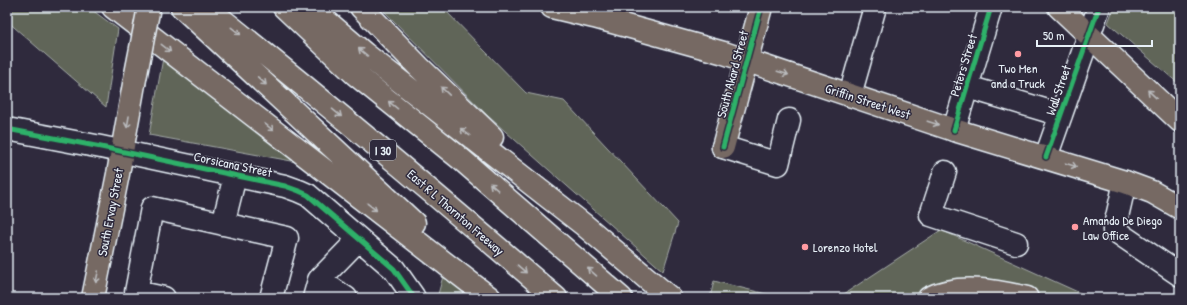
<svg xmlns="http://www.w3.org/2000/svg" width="1187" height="305" font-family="'Patrick Hand',sans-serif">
<rect width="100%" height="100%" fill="#2f2a3d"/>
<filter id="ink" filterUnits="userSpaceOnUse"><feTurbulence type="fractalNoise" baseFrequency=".025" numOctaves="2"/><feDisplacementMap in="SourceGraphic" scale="8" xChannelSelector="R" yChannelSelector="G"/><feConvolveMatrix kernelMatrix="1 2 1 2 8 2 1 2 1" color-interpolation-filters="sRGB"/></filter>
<g filter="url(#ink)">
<path fill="#616558" stroke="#a4aba8" d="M7 7H88L118 29 106 107 7 21Z
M380 7H442L526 93 564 101 678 223 663 271 488 116Z
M1114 7H1180V85L1108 23Z
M163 58 297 162 149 135Z
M941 230 1091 298H838Z
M445 269 478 298H437Z
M714 281 782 298H710Z"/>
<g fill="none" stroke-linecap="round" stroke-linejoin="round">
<defs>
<path id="minor" d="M968 87 1061 115
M850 95 875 7
M7 129 101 147 285 186 299 191 308 195 394 269 413 296 414 298
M954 130 991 7
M723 147 778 164 789 120
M1046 157 1099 7
M945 172 931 215 1016 243
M1125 182 1114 230 1180 275
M223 224 235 176
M319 280 346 298
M164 298 136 292 152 208 287 238 271 298
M314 298 319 280 359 239"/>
<path id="major" d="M552 7 594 17 724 53 954 130 1125 182 1152 192 1180 208
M1059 7 1180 121
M723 147 761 7
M93 298 118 174 134 84"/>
<path id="highway" d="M113 7 490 298
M182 7 414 223
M206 7C325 101 441 199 556 298
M284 7 355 74 462 160 621 298
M310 7 365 54 584 225 670 298
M361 7 419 67 492 137
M929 298C959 283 997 291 1027 298"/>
</defs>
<use href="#minor" stroke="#e8f1f8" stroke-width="25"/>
<use href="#major" stroke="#e8f1f8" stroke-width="25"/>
<use href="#highway" stroke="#e8f1f8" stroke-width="25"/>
<use href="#minor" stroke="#2f2a3d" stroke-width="22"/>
<use href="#major" stroke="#766964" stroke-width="22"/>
<use href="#highway" stroke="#766964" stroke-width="22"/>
<defs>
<path id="major-bridge" d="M134 84 149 7"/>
</defs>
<use href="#major-bridge" stroke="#e8f1f8" stroke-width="25" stroke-linecap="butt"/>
<use href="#major-bridge" stroke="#766964" stroke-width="22"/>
<defs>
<path id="cycleway" d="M7 129 101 147 285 186 299 191 308 195 394 269 413 296 414 298
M954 130 991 7
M723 147 761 7
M1046 157 1099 7"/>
</defs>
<use href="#cycleway" stroke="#2f2a3d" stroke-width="8"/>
<use href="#cycleway" stroke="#2db169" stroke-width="5"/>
</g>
<defs><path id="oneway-shaft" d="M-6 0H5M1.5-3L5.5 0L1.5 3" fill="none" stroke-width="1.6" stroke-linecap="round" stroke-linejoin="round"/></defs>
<g stroke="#babbbd">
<use href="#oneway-shaft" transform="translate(236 31) rotate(38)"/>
<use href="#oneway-shaft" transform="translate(166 48) rotate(38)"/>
<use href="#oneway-shaft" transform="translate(363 52) rotate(-140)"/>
<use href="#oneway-shaft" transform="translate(783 73) rotate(18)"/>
<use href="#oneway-shaft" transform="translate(262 81) rotate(43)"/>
<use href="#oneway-shaft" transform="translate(445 91) rotate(-136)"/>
<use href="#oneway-shaft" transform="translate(1152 94) rotate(-137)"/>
<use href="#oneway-shaft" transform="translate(393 105) rotate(-141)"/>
<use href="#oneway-shaft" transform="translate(337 113) rotate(40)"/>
<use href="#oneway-shaft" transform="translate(128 122) rotate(100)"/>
<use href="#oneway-shaft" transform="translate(933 123) rotate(18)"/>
<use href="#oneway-shaft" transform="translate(269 127) rotate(38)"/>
<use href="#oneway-shaft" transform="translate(465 132) rotate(-142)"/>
<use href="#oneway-shaft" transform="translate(1071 165) rotate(18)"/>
<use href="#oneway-shaft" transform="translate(494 187) rotate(-139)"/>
<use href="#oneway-shaft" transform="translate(372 207) rotate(38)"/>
<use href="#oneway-shaft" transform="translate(522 269) rotate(41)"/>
<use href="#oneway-shaft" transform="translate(592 272) rotate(-139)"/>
<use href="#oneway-shaft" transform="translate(97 277) rotate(102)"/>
</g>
</g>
<g fill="#ff9aa2" stroke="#2f2a3d" stroke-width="1.5">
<circle cx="1018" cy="54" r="4"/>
<circle cx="1075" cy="227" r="4"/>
<circle cx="805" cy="247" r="4"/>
</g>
<g text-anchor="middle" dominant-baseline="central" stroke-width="3" stroke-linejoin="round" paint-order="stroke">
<rect fill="#2f2a3d" stroke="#b0b5c0" stroke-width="1" x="370" y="140" width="26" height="20" rx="3"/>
<g font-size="12" font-weight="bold" fill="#e8f1f8">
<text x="383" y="150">I 30</text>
</g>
<g font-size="13" fill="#e8f1f8" stroke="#2f2a3d">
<text transform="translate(963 65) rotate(-73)">Peters Street</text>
<text transform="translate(732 74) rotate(-75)">South Akard Street</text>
<text transform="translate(1058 90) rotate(-71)">Wall Street</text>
<text transform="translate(868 101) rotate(18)">Griffin Street West</text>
<text transform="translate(233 164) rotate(12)">Corsicana Street</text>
<text transform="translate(110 212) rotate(-79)">South Ervay Street</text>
<text transform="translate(456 212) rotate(41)">East R L Thornton Freeway</text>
</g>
<g font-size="13" fill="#e8f1f8" stroke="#2f2a3d" text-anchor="start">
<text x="1018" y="68" text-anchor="middle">Two Men<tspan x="1018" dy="15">and a Truck</tspan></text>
<text x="1083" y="220">Amando De Diego<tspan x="1083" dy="15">Law Office</tspan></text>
<text x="813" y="247">Lorenzo Hotel</text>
</g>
</g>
<rect width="1187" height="305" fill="none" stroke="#2f2a3d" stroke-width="24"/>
<rect x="12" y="12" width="1163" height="281" fill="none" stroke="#e8f1f8" stroke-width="1.5" filter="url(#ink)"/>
<path d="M1037 40v6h115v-6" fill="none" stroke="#e8f1f8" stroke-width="2"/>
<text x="1043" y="40" font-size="12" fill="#e8f1f8" stroke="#2f2a3d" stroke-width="3" paint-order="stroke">50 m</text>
</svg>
